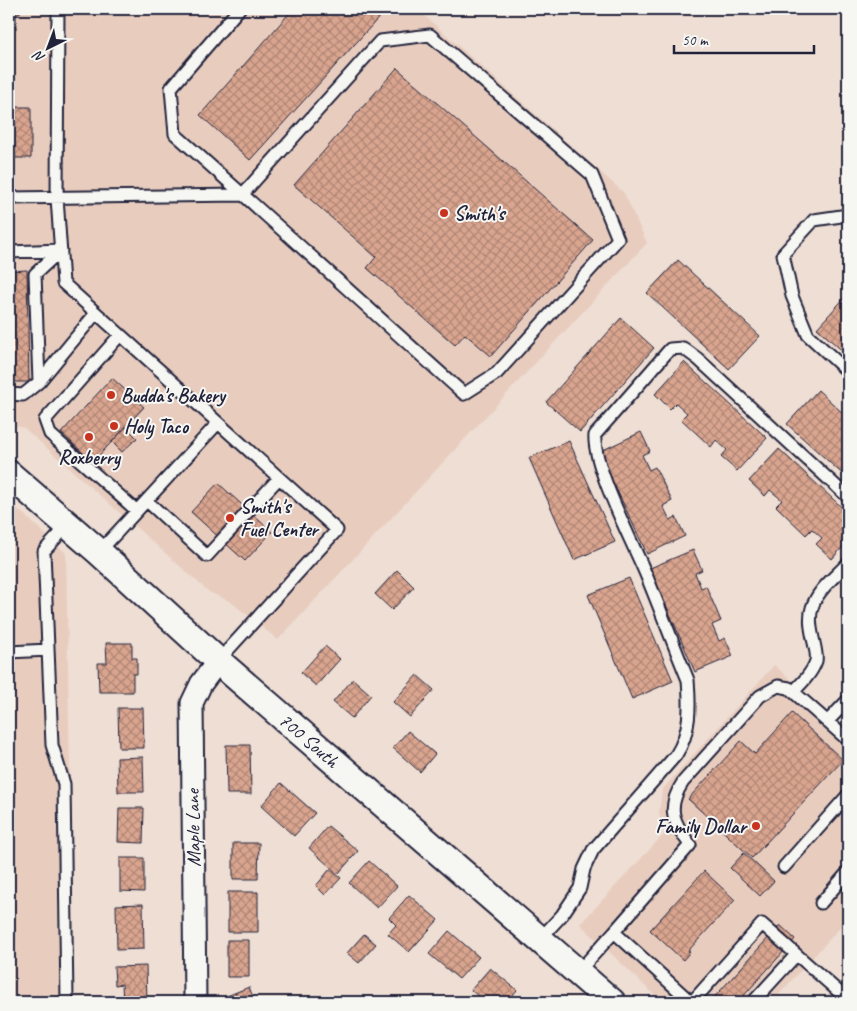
<svg xmlns="http://www.w3.org/2000/svg" width="857" height="1011" font-family="Caveat,sans-serif">
<defs>
<pattern id="building-cross-hatch" width="8" height="8" patternUnits="userSpaceOnUse" patternTransform="scale(1.25)"><rect width="8" height="8" fill="#daa58f"/><path d="M0 0l8 8M0 8l8-8" fill="none" stroke="#b08676"/></pattern>
</defs>
<rect width="100%" height="100%" fill="#eeded4"/>
<filter id="ink" filterUnits="userSpaceOnUse"><feTurbulence type="fractalNoise" baseFrequency=".02" numOctaves="2"/><feDisplacementMap in="SourceGraphic" scale="10" xChannelSelector="R" yChannelSelector="G"/><feConvolveMatrix kernelMatrix="1 2 1 2 8 2 1 2 1" color-interpolation-filters="sRGB"/></filter>
<g filter="url(#ink)">
<path fill="#e8cdbf" d="M9 9H417L624 193 647 243 278 640 231 602 209 592 24 428 9 424Z
M9 501 66 553 74 1002H9Z
M774 665 848 730V919L772 1002H662L580 924 665 833 659 814 662 790Z"/>
<path fill="url(#building-cross-hatch)" stroke="#22223b" d="M9 9H20V13H16V29H9Z
M293 9H378L383 13 250 160 200 115Z
M397 68 593 240 491 356 465 334 455 345 367 268 376 257 294 185Z
M9 107H31V158H9Z
M678 260 760 336 729 369 647 293Z
M27 270 29 382H9V271Z
M848 294V356L817 328Z
M621 318 654 348 580 432 546 402Z
M684 362 767 438 737 471 721 457 727 450 716 440 711 447 681 419 687 413 676 403 670 409 655 394Z
M112 378 144 407 93 462 61 433Z
M818 390 848 418V479L787 424Z
M126 427 137 438 122 452 112 442Z
M641 432 650 451 642 455 649 470 655 467 672 501 663 506 670 520 676 517 685 536 647 554 599 452Z
M569 441 615 542 574 560 529 458Z
M779 449 848 513V541L832 559 816 544 822 538 812 529 806 535 776 506 782 500 770 490 765 496 749 481Z
M218 483 272 532 245 561 191 512Z
M693 550 702 570 695 573 701 588 706 586 721 621 712 625 719 641 725 638 733 656 695 672 650 568Z
M397 570 414 587 392 610 375 594Z
M629 578 673 681 632 699 588 595Z
M106 643H132V658H137V674H133V692H99L98 663H107Z
M325 646 340 659 316 686 301 673Z
M417 675 434 690 410 717 393 702Z
M353 679 371 695 352 718 333 702Z
M118 708H143L144 748H119Z
M792 713 843 760 752 858 688 799 741 741 755 754Z
M408 731 435 754 420 772 393 748Z
M226 745H250L251 794H227Z
M143 757 144 792H118L117 758Z
M281 783 315 813 294 836 261 806Z
M119 808H144L143 843 118 842Z
M328 826 358 851 338 874 309 848Z
M233 843H259L258 879H233Z
M744 853 774 881 760 896 730 868Z
M120 858H144V892L120 891Z
M369 861 397 886 377 908 349 883Z
M330 869 341 878 325 895 316 886Z
M704 871 735 900 688 951 690 952 683 960 650 930Z
M228 892H258V932H228Z
M409 895 438 920 409 952 388 934 396 925 389 918Z
M143 904 144 949 117 950 116 905Z
M780 925 795 939 738 1002H710Z
M449 931 479 957 459 979 429 954Z
M364 934 376 944 359 963 347 953Z
M227 940H249V977H227Z
M146 966 147 1002H123L122 984 115 985 114 967Z
M490 968 517 990 507 1002H485L471 990Z
M249 987 255 1002H230L227 996Z"/>
<g fill="none" stroke-linecap="round" stroke-linejoin="round">
<defs>
<path id="service" d="M58 9 57 198 63 283 337 530 218 661
M9 198 242 195 380 41 430 35 592 175 618 239 497 373 464 394C368 308 272 220 175 134L171 88 239 9
M848 215 814 220 783 254 792 296 808 335 848 372
M9 252 61 250
M120 335 45 420 50 434 137 511
M39 382 96 313
M9 394 23 395 39 382 35 274 61 250
M147 501 207 556 279 478
M99 552 218 423
M9 652 48 650
M793 692C802 683 812 673 816 661 819 651 806 627 812 608 817 590 836 576 848 563
M827 722 848 700
M784 867 848 795
M821 903 848 872
M614 932 690 845C673 821 666 808 683 782L760 696 778 686 789 688 848 740
M540 939 562 915 580 888 584 869 593 850 676 755C691 732 690 706 688 680 674 646 661 611 647 577 634 545 592 465 595 435L670 349 683 348 698 359 848 497
M578 972 614 932 691 1002
M67 1002 64 784 52 745 44 551 68 525
M692 1002 762 924 848 1000
M753 1002 796 955"/>
<path id="minor" d="M195 1002 192 703 201 684 218 661"/>
<g id="tertiary">
<path id="s1" d="M9 474 99 552 218 661 612 1002"/>
</g>
</defs>
<use href="#service" stroke="#22223b" stroke-width="15"/>
<use href="#minor" stroke="#22223b" stroke-width="25"/>
<use href="#tertiary" stroke="#22223b" stroke-width="30"/>
<use href="#service" stroke="#f6f6f2" stroke-width="11"/>
<use href="#minor" stroke="#f6f6f2" stroke-width="21"/>
<use href="#tertiary" stroke="#f6f6f2" stroke-width="26"/>
</g>
</g>
<g fill="#c8321e" stroke="#f6f6f2" stroke-width="2">
<circle cx="444" cy="213" r="5"/>
<circle cx="111" cy="395" r="5"/>
<circle cx="114" cy="426" r="5"/>
<circle cx="89" cy="437" r="5"/>
<circle cx="230" cy="518" r="5"/>
<circle cx="756" cy="826" r="5"/>
</g>
<g text-anchor="middle" dominant-baseline="central" stroke-width="4" stroke-linejoin="round" paint-order="stroke">
<g font-size="20" font-weight="bold" fill="#22223b" stroke="#f6f6f2" text-anchor="start">
<text x="454" y="213">Smith's</text>
<text x="121" y="395">Budda's Bakery</text>
<text x="124" y="426">Holy Taco</text>
<text x="89" y="457" text-anchor="middle">Roxberry</text>
<text x="240" y="506">Smith's<tspan x="240" dy="23">Fuel Center</tspan></text>
<text x="746" y="826" text-anchor="end">Family Dollar</text>
</g>
<g font-size="20" fill="#22223b" stroke="#f6f6f2">
<text stroke="none"><textPath href="#s1" startOffset="401">700 South</textPath></text>
<text transform="translate(193 828) rotate(-91)">Maple Lane</text>
</g>
</g>
<rect width="857" height="1011" fill="none" stroke="#f6f6f2" stroke-width="30"/>
<rect x="15" y="15" width="827" height="981" fill="none" stroke="#22223b" stroke-width="2" filter="url(#ink)"/>
<g transform="translate(48 48) rotate(222)" stroke="#f6f6f2" stroke-width="4" paint-order="stroke">
<path d="M0-4L9 19L0 12L-9 19Z" fill="#22223b"/>
<text y="-8" font-size="14" font-weight="bold" text-anchor="middle" fill="#22223b">N</text>
</g>
<path d="M674 45v8h140v-8" fill="none" stroke="#22223b" stroke-width="2.5"/>
<text x="682" y="45" font-size="15" fill="#22223b" stroke="#f6f6f2" stroke-width="4" paint-order="stroke">50 m</text>
</svg>
